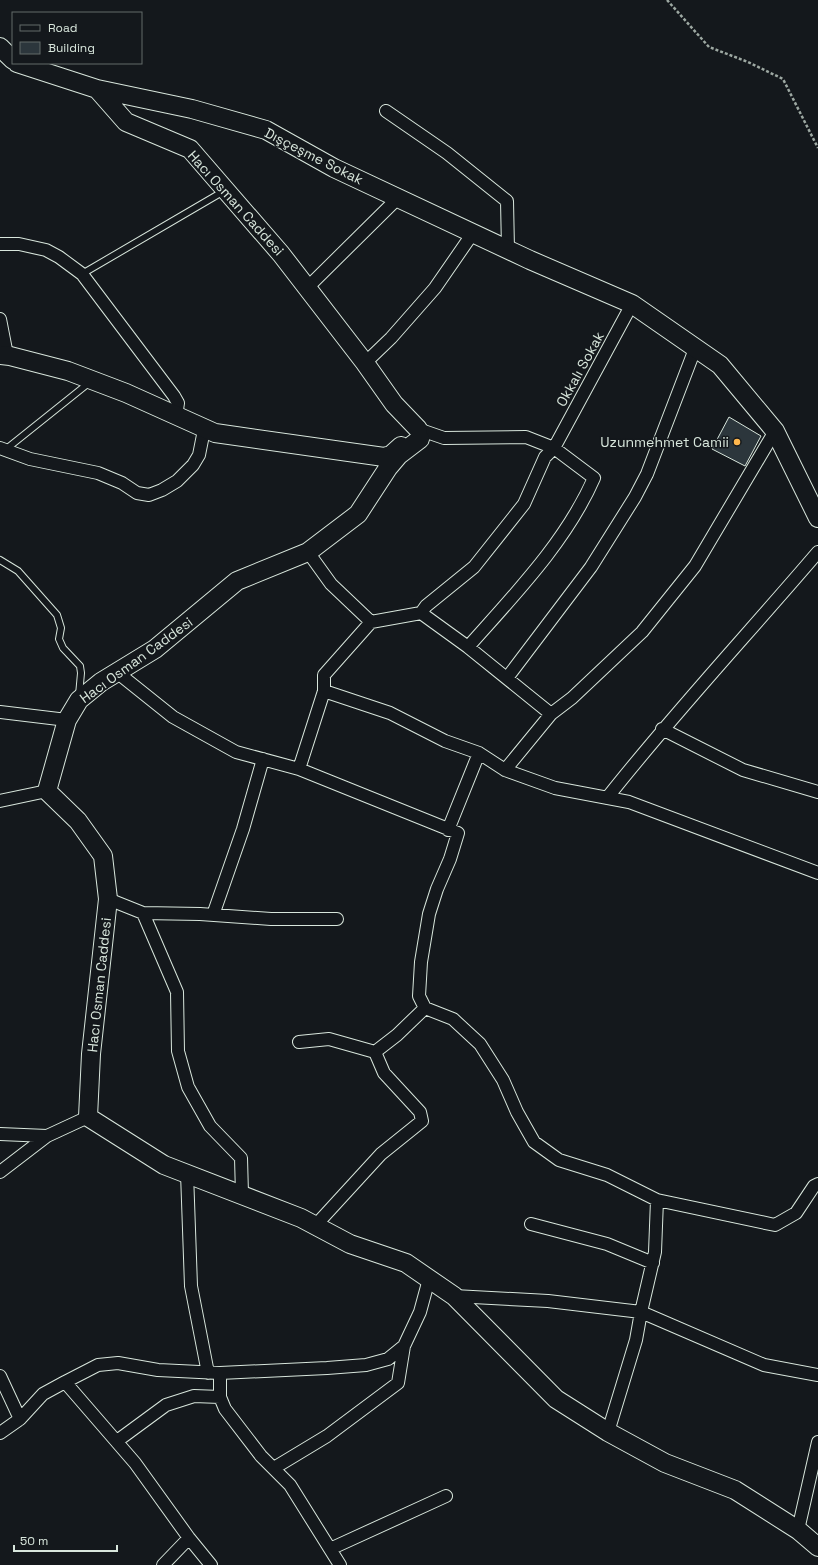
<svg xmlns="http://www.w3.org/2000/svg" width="818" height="1565" font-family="'Space Grotesk',sans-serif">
<rect width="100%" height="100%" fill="#14181c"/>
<path fill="#2c363c" stroke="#d8e6dc" d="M729 417 761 436 745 466 712 449Z"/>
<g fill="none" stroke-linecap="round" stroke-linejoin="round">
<defs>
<path id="lane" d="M82 274 224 191
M5 450 85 386 89 382
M0 560 18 571 57 615 61 628 59 639 63 648 80 666 81 673 79 695"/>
<path id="street" d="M386 111 447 153 507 201 508 249
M0 244H19L46 250 59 257 82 274 174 396 178 403 176 416
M307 288 399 197
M0 319 7 355
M365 363 391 338 435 288 473 233
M418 429 444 438 526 437 554 448 594 478C566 542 514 595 468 647
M0 448 30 459 98 473 122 483 137 493 149 495 162 490 177 481 193 465 199 455 204 430
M308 552 331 584 371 622 421 613 426 606 474 567 524 504 545 457 554 448 632 304
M421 613 468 647 551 714
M118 673 173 717 236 752 299 769 458 833 450 859 437 889 429 914 421 962 419 996 425 1008 453 1019 480 1044 503 1080 517 1112 534 1142 559 1160 607 1175 657 1200 655 1252 641 1312 548 1301 454 1296
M507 678 591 567 635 497 647 474 695 349
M324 691V675L371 622
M0 712 67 720
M662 729 743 770 818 792
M299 769 324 691 390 713 445 741 479 753 505 770 555 788 629 802 818 873
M505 770 551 714 572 698 642 632 695 566 775 431
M607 798C674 713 748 634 818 552
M0 801 47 791
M448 830 479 753
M108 899 143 913 200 914 271 919H337
M143 913 177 992 178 1051 188 1087 210 1126 241 1158 242 1194
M213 915 243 829 263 759
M299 1042 329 1039 375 1052 384 1073 420 1112 422 1121 381 1154 315 1226
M375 1052 397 1035 425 1008
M0 1134 47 1136 0 1172
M47 1136 88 1117
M187 1173 191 1286 208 1373
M657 1200 775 1225 796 1213 814 1186 818 1184
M531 1224 607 1244 653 1263
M220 1373 327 1368 366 1365 388 1359 404 1346 420 1312 429 1279
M0 1376 20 1419 0 1433
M65 1382 98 1365 118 1363 158 1370 220 1373V1397L225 1409 261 1456 290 1485 340 1565
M20 1419 43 1394 65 1382 135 1463 189 1538 211 1565
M608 1432 636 1340 641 1312 764 1365 818 1375
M117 1441 166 1405 194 1396 220 1397
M274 1468 327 1436 398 1383 404 1346
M798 1530 818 1442
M330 1549 446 1496
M163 1565 189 1538"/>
<path id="secondary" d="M0 47 13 60
M17 63 97 89 192 109 266 130 334 168 530 260 632 304 720 365 775 431 818 518
M97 89 126 122 190 149 281 254 365 363 394 404 418 429
M0 355 10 356 68 371 126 393 215 433 384 457 391 455 401 446
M420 439 399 455 388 468 358 514 308 552 237 581 155 649 101 682 79 700 67 720 47 791 78 821 103 856 108 899 91 1054 88 1117 164 1165 301 1218 350 1244 406 1263 454 1296 556 1399 608 1432 665 1463 735 1490 798 1530 818 1547"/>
</defs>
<use href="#lane" stroke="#d8e6dc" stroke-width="8"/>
<use href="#street" stroke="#d8e6dc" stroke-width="14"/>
<use href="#secondary" stroke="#d8e6dc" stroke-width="20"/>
<path stroke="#9da8a2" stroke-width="2.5" stroke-dasharray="3 2" stroke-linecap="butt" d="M667 0 709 47 748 62 783 79 818 148"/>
<use href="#lane" stroke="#14181c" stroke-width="6"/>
<use href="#street" stroke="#14181c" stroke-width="12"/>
<use href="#secondary" stroke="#14181c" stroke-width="18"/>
</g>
<circle fill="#ffb74d" stroke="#14181c" stroke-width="1.5" cx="737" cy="442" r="4"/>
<g text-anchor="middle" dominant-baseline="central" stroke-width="3" stroke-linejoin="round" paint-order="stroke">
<g font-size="14" fill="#d8e6dc" stroke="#14181c">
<text transform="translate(314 156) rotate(27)">Dışçeşme Sokak</text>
<text transform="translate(236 203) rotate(48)">Hacı Osman Caddesi</text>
<text transform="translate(580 369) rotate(-61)">Okkalı Sokak</text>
<text transform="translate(136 660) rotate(-36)">Hacı Osman Caddesi</text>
<text transform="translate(99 985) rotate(-84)">Hacı Osman Caddesi</text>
</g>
<g font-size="14" fill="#d8e6dc" stroke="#14181c" text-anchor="end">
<text x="729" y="442">Uzunmehmet Camii</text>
</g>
</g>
<rect x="12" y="12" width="130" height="52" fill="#14181c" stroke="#626a69"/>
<rect x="20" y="25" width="20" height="6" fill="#14181c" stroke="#626a69"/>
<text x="48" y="32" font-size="12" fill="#d8e6dc">Road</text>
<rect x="20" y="42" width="20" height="12" fill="#2c363c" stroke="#626a69"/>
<text x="48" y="52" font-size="12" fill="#d8e6dc">Building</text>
<path d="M14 1545v6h103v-6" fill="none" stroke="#d8e6dc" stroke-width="2"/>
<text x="20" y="1545" font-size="12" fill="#d8e6dc" stroke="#14181c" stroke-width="3" paint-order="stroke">50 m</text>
</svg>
